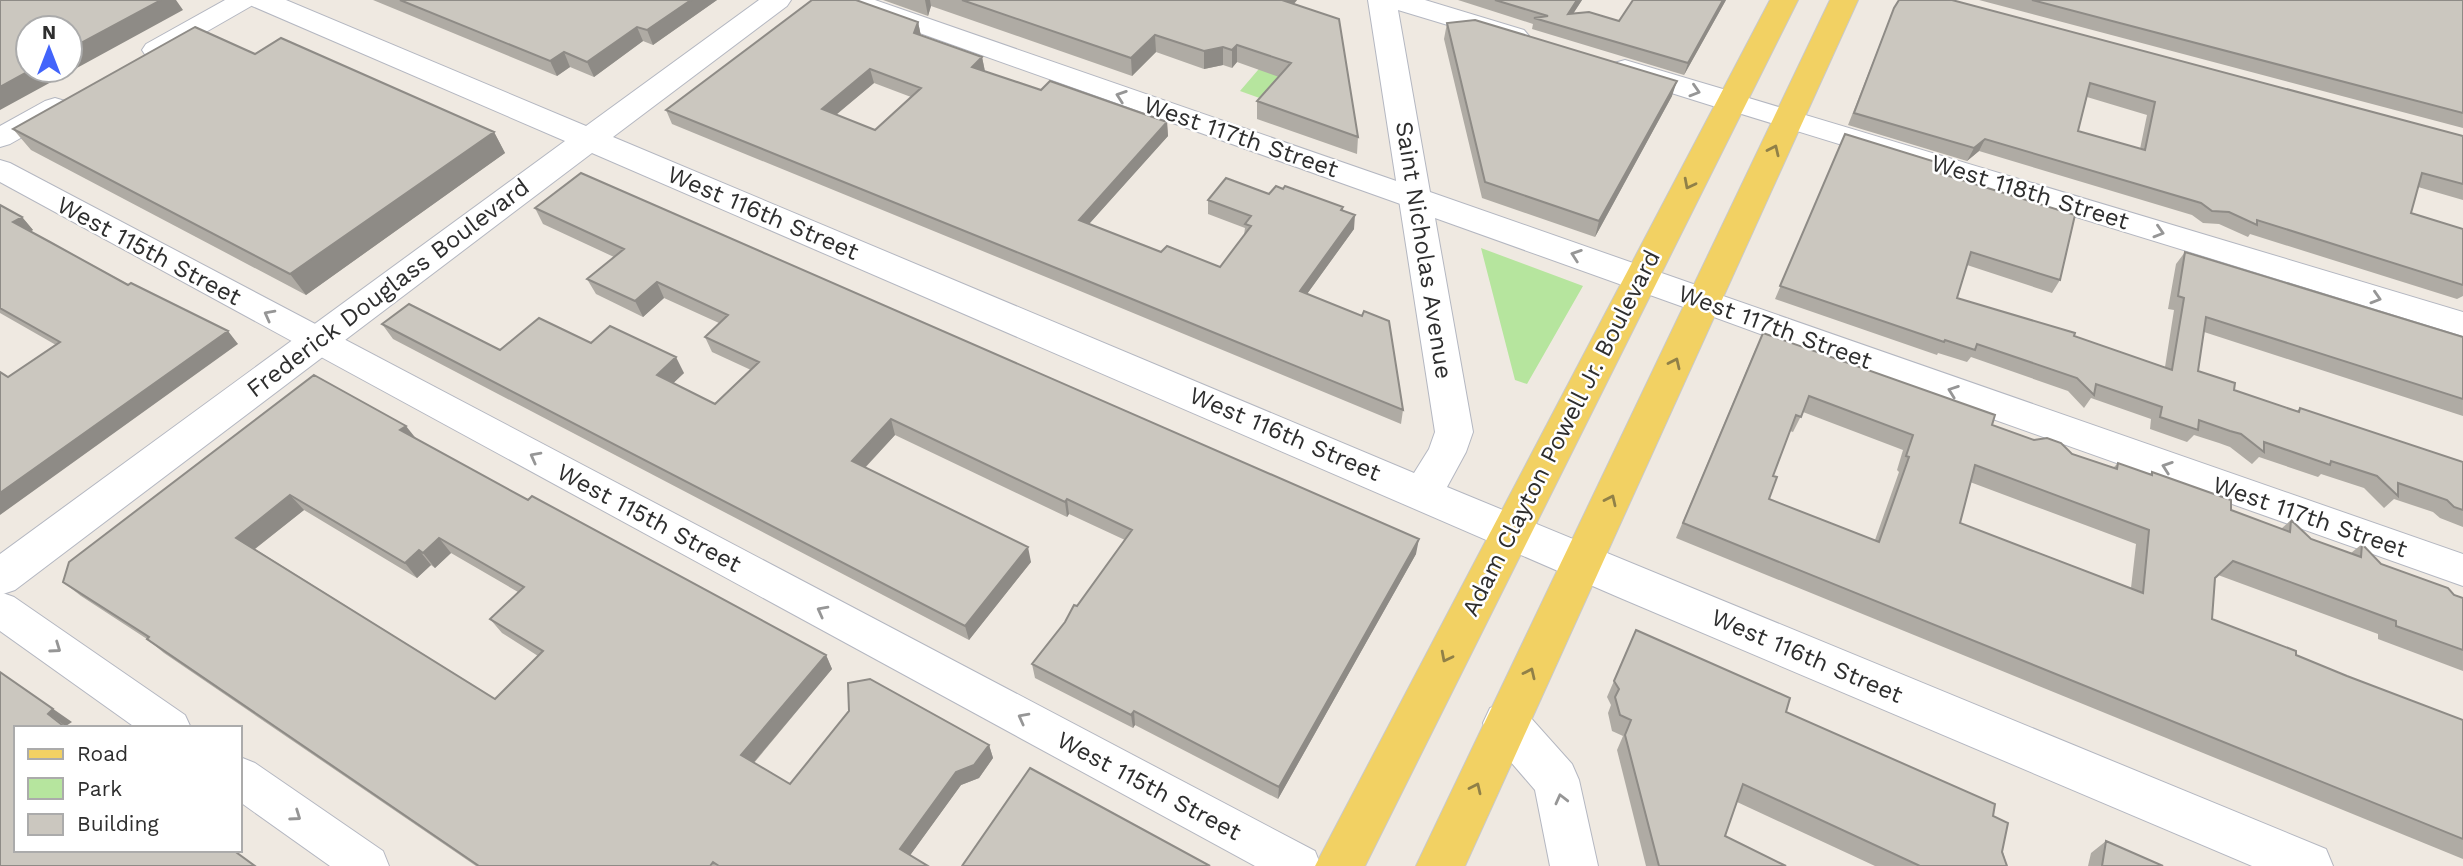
<svg xmlns="http://www.w3.org/2000/svg" width="2463" height="866" font-family="'Work Sans',sans-serif">
<rect width="100%" height="100%" fill="#efe9e1"/>
<path fill="#b6e59e" d="M1264 63 1357 133 1240 91Z
M1481 248 1583 286 1527 384 1515 380Z"/>
<g fill="none" stroke-linecap="round" stroke-linejoin="round">
<defs>
<path id="street" d="M225 0H257L253 5 164 56 155 58 146 56 142 50 146 44Z
M837 0H875L1428 192 1432 199 1428 206 1417 209 1406 206 841 5Z
M1732 93 2463 312V336L1722 108 1718 102 1722 96Z
M55 98 65 101 69 107 65 113 10 144 0 147V126L45 101Z
M0 160 10 163 1315 851 1321 866H1255L0 182Z
M1703 289 2463 554V586L1987 417 1692 309 1687 301 1692 293Z
M0 592 14 597 185 715 191 728H136L0 631Z
M240 757 255 763 383 851 389 866H330L240 802Z"/>
<path id="secondary" d="M248 0H286L586 126 759 0H791L787 6 613 137 1414 473 1429 449 1435 432 1368 0H1425L1524 30 1529 36 1524 42 1514 45 1398 10 1430 192 1716 292 1721 301 1716 310 1703 314 1435 218 1473 432 1466 452 1447 487 2326 849 2333 866H2252L1618 597 592 153 15 590 0 595V554L565 141 252 6Z
M1625 60 1743 95 1747 102 1743 109 1732 112 1614 75 1610 69 1614 63Z
M1506 702 1522 708 1572 764 1579 780 1598 866H1550L1535 790 1490 738 1483 723 1490 708Z"/>
<path id="primary" d="M1770 0H1798L1365 866H1315Z
M1830 0H1858L1465 866H1416Z"/>
</defs>
<use href="#street" stroke="#b4b7c1" stroke-width="2"/>
<use href="#secondary" stroke="#b4b7c1" stroke-width="2"/>
<use href="#primary" stroke="#c9c9c9" stroke-width="2"/>
<use href="#street" fill="#fff" fill-rule="evenodd"/>
<use href="#secondary" fill="#fff" fill-rule="evenodd"/>
<use href="#primary" fill="#f2d163" fill-rule="evenodd"/>
</g>
<path fill="#afaba4" fill-rule="evenodd" d="M373 0H717L653 45 643 41 594 77 570 67 557 76Z
M883 0H1297L1294 4 1358 137 1357 154 1257 119V101L1279 77 1237 62 1232 68 1223 65 1204 69 1156 52 1132 76 931 6 928 16Z
M1458 0H1582L1573 14 1619 21 1726 0 1684 75 1532 29 1533 24Z
M1979 0H2463V128Z
M1894 8 2463 136V200L2418 187 2411 213 2463 229V296L2457 299 2250 234 2248 237 2219 224 2203 223 2192 215 1979 151 1967 161 1848 125ZM2087 97 2147 115 2140 149 2078 131Z
M918 22 921 36 982 57 985 71 1041 90 1167 122 1168 136 1089 224 1161 252 1220 267 1244 235 1245 228 1208 214V200L1269 194 1343 207V210L1354 229 1307 294 1403 410 1401 424 1068 286 672 124 666 110ZM874 83 911 97 875 130 836 115Z
M1447 23 1672 96 1595 237 1482 198 1444 39Z
M255 54 494 132 505 153 306 295 31 150 13 129Z
M1845 134 1947 176 2060 280 2052 293 1967 265 1957 298 2165 367 2174 310 2168 309 2176 264 2185 252 2463 337V416L2204 332 2198 371 2234 390 2297 411 2300 408 2463 462V527L2440 518 2433 512 2394 499 2384 508 2364 488 2321 474 2318 477 2259 457 2252 464 2230 447 2219 443 2194 435 2187 442 2150 429 2151 419 2091 398 2084 408 2068 391 1971 357 1967 362 1938 353 1937 355 1775 299Z
M0 205 22 217 33 230 30 231 238 344 8 377 56 345 0 313Z
M535 208 1416 554 1278 799 1135 725 1133 728 1035 678 1032 664 1077 606 1125 540 1069 514 1067 517 895 435 865 468 1031 562 969 640 393 339 382 324 500 350 591 343 684 373 673 383 715 404 751 370 712 352 705 337 719 323 664 298 643 317 596 294 587 279 614 257 543 224Z
M1756 348 1992 425 2113 468 2118 463 2150 474 2152 472 2231 510 2281 529 2291 520 2311 539 2351 553 2362 544 2381 564 2463 598V671L2378 639V634L2218 575 2215 578 2212 619 2347 676 2463 720V859L1676 538ZM1803 412 1903 450 1897 470 1899 472 1875 540 1769 499 1773 476 1790 431 1793 432ZM1970 482 2136 544 2131 588 1960 523Z
M417 440 528 500 826 655 832 669 754 763 790 784 989 745 993 758 979 778 961 785 910 855 928 866H476L164 653 147 639 81 596 63 582ZM304 510 417 578 431 565 435 568 451 553 518 592 490 619 502 633 538 656 495 699 255 549Z
M1636 630 1786 712 1993 816 2007 866H1875L1737 802 1725 836 1786 866H1646L1617 750 1623 736 1612 731 1608 713 1611 705 1607 697Z
M2106 841 2163 866H2088L2091 853Z"/>
<path fill="#8e8b86" d="M161 0H176L183 10 0 110V87L31 70H70V49Z
M691 0H717L653 45 647 30Z
M925 0H930L931 6 928 16Z
M1282 0H1297L1281 18Z
M1577 0H1582L1565 26 1568 14Z
M1723 0H1726L1684 75 1688 63Z
M918 22 921 36 914 33Z
M637 27 643 41 594 77 587 62Z
M1155 35 1156 52 1132 76 1131 58Z
M1237 45V62L1232 68V50Z
M1223 47V65L1204 69V51Z
M564 52 570 67 557 76 550 61Z
M982 57 985 72 972 67Z
M870 69 874 83 826 123 822 109Z
M1677 81 1672 96 1595 237 1599 221Z
M1167 122 1168 136 1080 234 1079 220Z
M494 132 505 153 306 295 290 274Z
M1985 139 1979 151 1967 161 1974 148Z
M1952 167 1945 179 1942 174Z
M1355 215 1354 229 1299 305 1300 291Z
M22 217 33 230 25 235 13 222Z
M657 282 664 298 643 317 635 301Z
M228 331 238 344 0 515V493Z
M676 357 684 373 665 391 657 375Z
M891 419 895 435 857 476 852 461Z
M406 426 418 441 400 430Z
M290 495 304 510 251 552 236 538Z
M1067 499 1069 514 1067 517 1065 502Z
M439 538 451 553 435 568 423 553Z
M1419 539 1416 554 1278 799 1279 787Z
M1028 547 1031 562 969 640 965 626Z
M419 550 431 565 417 578 405 563Z
M826 655 832 669 749 768 741 755Z
M0 672 72 722 66 726 68 728 48 714Z
M1134 711 1135 725 1133 728 1131 715Z
M989 745 993 758 979 778 961 785 906 861 900 849 956 772Z"/>
<path fill="#cbc7bf" stroke="#8e8b86" stroke-width="2" fill-rule="evenodd" d="M0 0H161L70 49V28H28V70H31L0 87Z
M400 0H691L647 30 637 27 587 62 564 52 550 61Z
M812 0H856L918 22 914 33 982 57 972 67 1041 90 1050 81 1167 122 1079 220 1161 252 1167 246 1220 267 1251 226 1245 224 1251 216 1208 200 1226 178 1269 194 1276 186 1283 189 1285 186 1343 207 1341 210 1355 215 1300 291 1362 316 1364 311 1389 321 1403 410 1066 272 666 110ZM870 69 921 88 875 130 822 109Z
M962 0H1282L1339 19 1358 137 1257 101 1291 63 1237 45 1232 50 1223 47 1204 51 1155 35 1131 58Z
M1495 0H1577L1568 14 1589 12 1619 21 1633 0H1723L1688 63 1534 18 1548 16Z
M1899 0H1952L2463 136V184L2422 173 2411 213 2463 229V285L2257 220V225L2229 212 2212 211 2201 203 1985 139 1974 148 1854 113 1894 8ZM2090 83 2155 102 2145 150 2078 131Z
M2032 0H2463V113Z
M1475 20 1677 81 1599 221 1485 182 1447 23Z
M195 27 255 54 281 38 494 132 290 274 13 129Z
M1845 134 1952 167 1942 174 2075 215 2060 280 1971 252 1957 298 2075 333 2074 336 2172 370 2184 298 2178 296 2185 252 2463 337V399L2206 317 2198 371 2235 383 2234 390 2299 412 2300 408 2463 462V510L2454 507 2447 500 2398 483V496L2377 476 2331 461 2330 465 2264 442V452L2241 434 2230 431 2199 420 2198 430 2160 417 2162 407 2096 384 2094 395 2077 378 1977 344 1975 350 1945 340 1944 342 1780 286Z
M581 173 1419 539 1279 787 1134 711 1131 715 1032 664 1065 622 1074 605 1077 606 1132 530 1067 499 1065 502 891 419 852 461 1028 547 965 626 382 324 409 304 500 350 539 318 591 343 610 326 676 357 657 375 715 404 759 362 705 337 728 315 657 282 635 301 587 279 624 249 535 208Z
M0 205 22 217 13 222 50 242 128 285 131 283 228 331 0 493V372L8 377 60 342 0 308Z
M1763 333 1995 415 1992 425 2034 440 2047 438 2061 443 2072 454 2117 469 2118 463 2152 475V472L2231 500V510L2290 532 2291 520 2311 539 2361 557 2362 544 2381 564 2448 588 2454 595 2463 598V650L2396 626V621L2233 561 2215 578 2212 619 2296 651V655L2347 676 2463 720V839L1683 523ZM1809 396 1913 435 1906 456 1909 457 1879 542 1769 499 1777 477 1773 476 1796 415 1801 417ZM1975 465 2149 530 2143 593 1960 523Z
M314 375 406 426 400 430 528 500 532 496 826 655 741 755 790 784 849 711 848 683 870 679 989 745 974 765 956 772 900 849 928 866H719L713 862 710 866H479L147 639 149 637 63 582 69 562ZM290 495 405 563 419 550 423 553 439 538 524 587 490 619 543 651 495 699 236 538Z
M1636 630 1790 698 1786 712 1995 804 1993 816 2008 823 2002 852 2007 866H1920L1743 784 1725 836 1786 866H1659L1625 735 1631 720 1620 715 1615 697 1619 689 1614 681Z
M0 672 53 709 48 714 66 728H16V850H233L255 866H0Z
M1030 768 1210 866H962Z
M2106 841 2163 866H2102Z"/>
<defs><path id="oneway-chevron" d="M-2-3.5L2.5 0L-2 3.5" fill="none" stroke-width="1.6" stroke-linecap="round" stroke-linejoin="round" transform="scale(1.75)"/></defs>
<g stroke="#969696">
<use href="#oneway-chevron" transform="translate(1695 91) rotate(17)"/>
<use href="#oneway-chevron" transform="translate(1121 96) rotate(-161)"/>
<use href="#oneway-chevron" transform="translate(2159 232) rotate(17)"/>
<use href="#oneway-chevron" transform="translate(1576 255) rotate(-161)"/>
<use href="#oneway-chevron" transform="translate(2376 298) rotate(17)"/>
<use href="#oneway-chevron" transform="translate(269 315) rotate(-152)"/>
<use href="#oneway-chevron" transform="translate(1953 391) rotate(-160)"/>
<use href="#oneway-chevron" transform="translate(535 457) rotate(-152)"/>
<use href="#oneway-chevron" transform="translate(2167 467) rotate(-161)"/>
<use href="#oneway-chevron" transform="translate(822 611) rotate(-152)"/>
<use href="#oneway-chevron" transform="translate(56 648) rotate(35)"/>
<use href="#oneway-chevron" transform="translate(1023 718) rotate(-152)"/>
<use href="#oneway-chevron" transform="translate(1561 799) rotate(-104)"/>
<use href="#oneway-chevron" transform="translate(296 816) rotate(35)"/>
</g>
<g stroke="#908048">
<use href="#oneway-chevron" transform="translate(1774 150) rotate(-65)"/>
<use href="#oneway-chevron" transform="translate(1689 184) rotate(117)"/>
<use href="#oneway-chevron" transform="translate(1675 363) rotate(-65)"/>
<use href="#oneway-chevron" transform="translate(1611 500) rotate(-65)"/>
<use href="#oneway-chevron" transform="translate(1446 657) rotate(117)"/>
<use href="#oneway-chevron" transform="translate(1530 673) rotate(-65)"/>
<use href="#oneway-chevron" transform="translate(1476 788) rotate(-65)"/>
</g>
<g text-anchor="middle" dominant-baseline="central" stroke-width="5" stroke-linejoin="round" paint-order="stroke">
<g font-size="24" fill="#2e2e2e" stroke="#fff">
<text transform="translate(1241 137) rotate(19)">West 117th Street</text>
<text transform="translate(2030 192) rotate(17)">West 118th Street</text>
<text transform="translate(763 213) rotate(23)">West 116th Street</text>
<text transform="translate(1424 250) rotate(81)">Saint Nicholas Avenue</text>
<text transform="translate(149 251) rotate(28)">West 115th Street</text>
<text transform="translate(388 288) rotate(-37)">Frederick Douglass Boulevard</text>
<text transform="translate(1775 327) rotate(20)">West 117th Street</text>
<text transform="translate(1561 433) rotate(-63)">Adam Clayton Powell Jr. Boulevard</text>
<text transform="translate(1285 434) rotate(23)">West 116th Street</text>
<text transform="translate(2310 517) rotate(19)">West 117th Street</text>
<text transform="translate(649 518) rotate(28)">West 115th Street</text>
<text transform="translate(1807 656) rotate(23)">West 116th Street</text>
<text transform="translate(1149 786) rotate(28)">West 115th Street</text>
</g>
</g>
<rect x="14" y="726" width="228" height="126" fill="#ffffff" stroke="#ababab" stroke-width="2"/>
<rect x="28" y="749" width="35" height="10" fill="#f2d163" stroke="#ababab" stroke-width="2"/>
<text x="77" y="761" font-size="21" fill="#2e2e2e">Road</text>
<rect x="28" y="778" width="35" height="21" fill="#b6e59e" stroke="#ababab" stroke-width="2"/>
<text x="77" y="796" font-size="21" fill="#2e2e2e">Park</text>
<rect x="28" y="814" width="35" height="21" fill="#cbc7bf" stroke="#ababab" stroke-width="2"/>
<text x="77" y="831" font-size="21" fill="#2e2e2e">Building</text>
<g transform="translate(49 49)"><circle r="33" fill="#ffffff" stroke="#ababab" stroke-width="2"/>
<path d="M0-5L12 26L0 18L-12 26Z" fill="#4264fb"/>
<text y="-10" font-size="19" font-weight="bold" text-anchor="middle" fill="#2e2e2e">N</text>
</g>
</svg>
